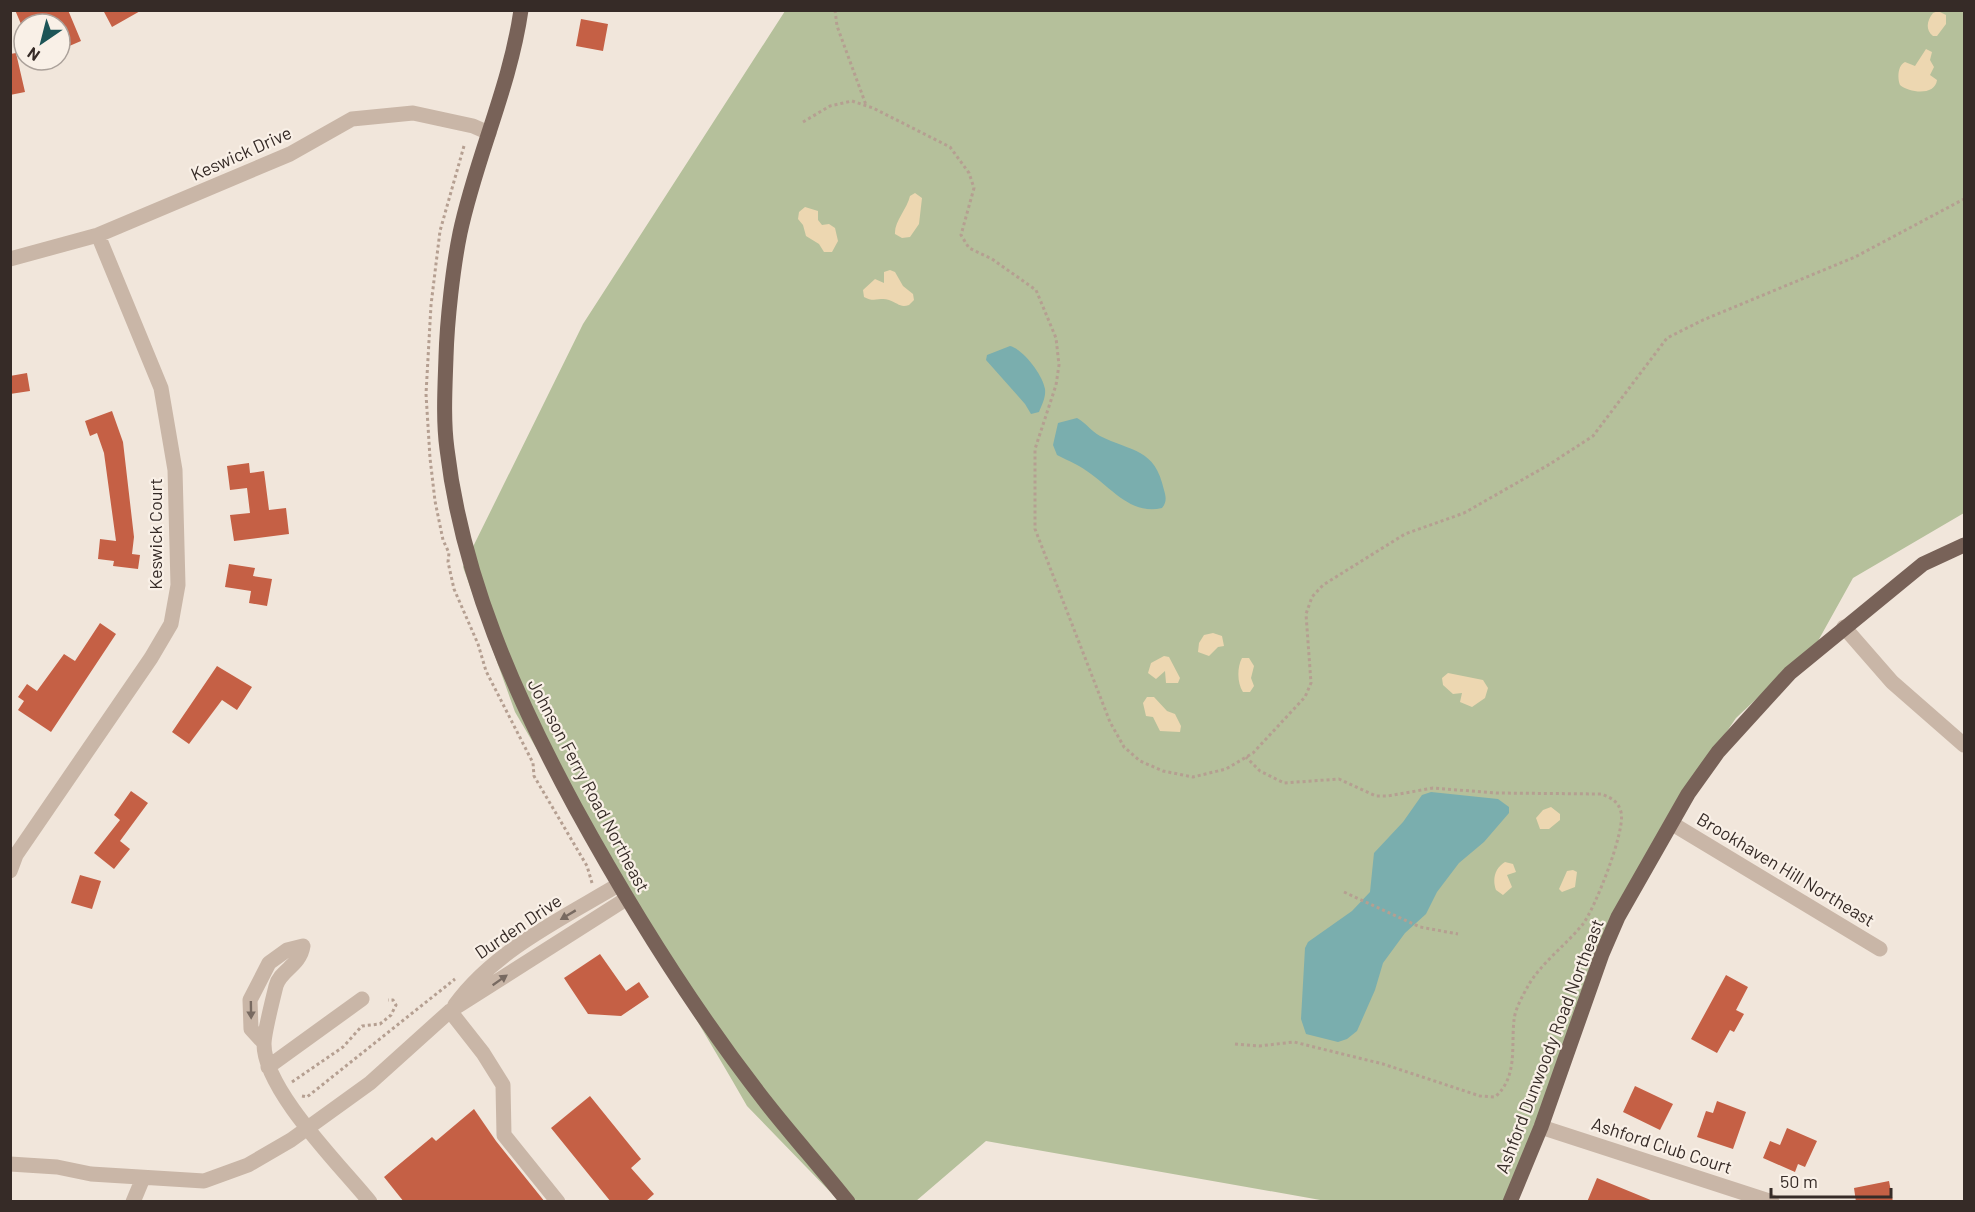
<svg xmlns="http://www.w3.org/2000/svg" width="1975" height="1212" font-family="Barlow,sans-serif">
<rect width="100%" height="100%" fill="#f1e6db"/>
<path fill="#b5c09b" d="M785 11H1964V513L1853 578 1818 641 1736 718 1683 796 1598 967 1506 1201H1326L986 1141 916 1201H839L747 1106 732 1080 515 712 463 567 583 324Z"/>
<path fill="#edd7b1" d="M1938 11 1946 15V24L1937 36H1933C1925 30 1927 20 1933 13Z
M1926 49 1932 52 1930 60 1934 67 1930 75 1937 80C1935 96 1910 93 1900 85 1897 78 1898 65 1905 62L1915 66Z
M915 193 922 198 919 224 910 237 902 238 895 234C894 222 907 209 910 196Z
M805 207 818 211V220L822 225 829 224 835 228 838 241 832 252H824L819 244 806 236 803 225 798 219 799 212Z
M890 270 895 272 903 286 913 294 914 300 909 305C900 308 898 303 889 300 880 297 874 303 864 297L863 290 875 279 884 283V272Z
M1213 633 1222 636 1224 646 1218 647 1209 656 1198 652 1199 643 1204 635Z
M1164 656 1169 657 1180 678 1178 683H1166L1165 671 1156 679 1148 673 1151 663Z
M1242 658H1249L1254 666 1251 678 1254 686 1250 692H1243C1237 683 1237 667 1242 658Z
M1448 673 1483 680 1488 688 1485 698 1472 707 1460 702 1462 693 1453 694 1443 685 1442 678Z
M1147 697H1154L1167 711 1175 714 1181 726 1180 732 1160 731 1153 717 1146 716 1143 703Z
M1551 807 1560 814V820L1549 829H1540L1536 818 1543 810Z
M1505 862 1513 864 1516 872 1507 875 1512 887 1503 895 1496 890C1492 879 1495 868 1505 862Z
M1573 870 1577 872 1575 887 1562 892 1559 889 1567 871Z"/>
<path fill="#7aaeae" d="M1010 346C1023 349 1043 375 1045 389 1046 397 1042 405 1039 412L1031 414 1025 404 986 360 987 355Z
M1077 418C1086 423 1091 431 1100 436 1132 452 1155 448 1164 490 1166 497 1167 502 1162 508 1132 515 1113 490 1091 474 1081 466 1069 461 1057 455L1053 445 1058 423Z
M1431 792 1498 799 1509 807V813L1484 842 1459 863 1437 892 1426 914 1405 933 1383 963 1375 990 1357 1031 1347 1039 1338 1042 1306 1034 1301 1019 1305 948 1308 942 1352 911 1370 892 1374 853 1403 822 1422 795Z"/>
<path fill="#c56045" d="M15 10H68L81 41 60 50V24H21Z
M103 10H142L112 27Z
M581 19 608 24 603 51 576 46Z
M16 53 25 92 10 95V54Z
M27 373 30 391 10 394V376Z
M112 411 123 442 134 537 132 554 140 555 138 569 113 566 114 561 98 559 100 539 116 541 104 453 97 433 90 436 85 421Z
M249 463 250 473 264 471 269 510 286 508 289 534 234 541 230 515 250 513 247 488 230 490 227 466Z
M229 564 255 568 253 576 272 579 267 606 249 603 251 591 225 587Z
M100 623 116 634 51 732 18 710 24 701 18 697 27 684 37 691 64 654 75 661Z
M217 666 252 687 237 710 222 700 189 744 172 732Z
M131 791 148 803 120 841 130 849 114 869 94 853 120 820 114 815Z
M80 875 101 881 92 909 71 903Z
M600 954 626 991 639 982 649 997 621 1016 588 1014 564 978Z
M1726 975 1748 987 1736 1010 1744 1014 1734 1032 1730 1030 1717 1053 1691 1039Z
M1635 1086 1673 1104 1660 1130 1623 1112Z
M590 1096 641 1159 631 1168 654 1194 645 1202H611L551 1128Z
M1717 1101 1746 1112 1733 1149 1697 1137 1706 1111 1713 1113Z
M474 1109 496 1141 545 1202H404L384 1177 432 1137 436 1141Z
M1787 1128 1817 1141 1805 1167 1798 1164 1795 1172 1763 1158 1770 1141 1780 1145Z
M1597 1178 1653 1201V1202H1587Z
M1889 1181 1893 1202H1856L1854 1188Z"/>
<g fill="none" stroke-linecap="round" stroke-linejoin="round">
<path stroke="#b59f91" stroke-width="3" stroke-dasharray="3 3" stroke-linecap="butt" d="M835 10 837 26 866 105
M803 122 830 106 852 101 873 108 950 147 969 173 974 188 961 235 969 248 992 259 1036 290 1056 338 1059 365 1056 385 1035 449V529L1110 722 1124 747 1140 761 1163 771 1193 777 1226 769 1253 753 1305 697 1311 683 1306 614 1312 597 1323 585 1405 534 1464 513 1550 464 1593 436 1667 338 1703 320 1855 257 1964 199
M464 146 440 231 431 305 426 394 430 458 435 501 443 540 449 553 448 562 454 589 478 644 486 671 533 763 534 776 587 866 592 883
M1344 892 1420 927 1458 934
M1235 1044 1259 1046 1294 1042 1383 1064 1480 1096 1495 1097C1518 1077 1511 1047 1514 1020 1515 1009 1523 995 1528 986 1541 963 1566 945 1583 924 1595 908 1626 830 1621 812 1618 801 1611 798 1602 794L1496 793 1433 788 1388 796H1376L1339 779 1284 783 1260 771 1246 757
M292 1082 343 1047 362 1026 380 1024 391 1015 396 1005 393 1000H388
M302 1096 307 1097 455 979"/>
<path stroke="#c9b6a7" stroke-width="15" d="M10 259 98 235 290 154 352 119 413 113 473 126 489 133
M1844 627 1892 682 1964 745
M1671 823 1880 949
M10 871 16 855 151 658 171 624 178 585 175 470 161 388 98 235
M455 1005C494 951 561 919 618 885
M450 1011 483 1053 503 1085 504 1135 558 1202
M264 1043 251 1029 250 1000 269 963 287 950 303 946C300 966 280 970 276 986 273 998 264 1034 264 1044 264 1090 340 1165 370 1202
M268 1067 362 999
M1541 1127 1772 1202
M10 1164 57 1167 91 1174 204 1181 248 1165 291 1140 370 1083 450 1011 626 899
M133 1202 143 1178"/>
<path stroke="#786258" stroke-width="15" d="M521 10C510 87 476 157 460 233 453 267 447 321 446 357 445 387 443 420 447 449 462 576 515 696 575 807 632 911 695 1012 768 1105 794 1138 822 1169 848 1202
M1510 1202 1541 1127 1602 954 1618 917 1688 794 1718 752 1790 673 1923 564 1964 545"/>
</g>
<defs><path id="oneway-solid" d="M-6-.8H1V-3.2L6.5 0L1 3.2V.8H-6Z" transform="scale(1.5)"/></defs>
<g fill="#786a61">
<use href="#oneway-solid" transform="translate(568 915) rotate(149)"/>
<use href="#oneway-solid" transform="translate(500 980) rotate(-35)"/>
<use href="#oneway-solid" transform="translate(251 1010) rotate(89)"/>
</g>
<g text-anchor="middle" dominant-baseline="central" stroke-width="4.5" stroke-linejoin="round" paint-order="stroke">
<g font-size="18" fill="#362b27" stroke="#f9f0e7">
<text transform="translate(241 153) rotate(-24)">Keswick Drive</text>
<text transform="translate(155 534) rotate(-90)">Keswick Court</text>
<text transform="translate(589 785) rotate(62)">Johnson Ferry Road Northeast</text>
<text transform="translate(1786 869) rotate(31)">Brookhaven Hill Northeast</text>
<text transform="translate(518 926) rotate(-34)">Durden Drive</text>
<text transform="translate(1549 1046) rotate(-69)">Ashford Dunwoody Road Northeast</text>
<text transform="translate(1662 1145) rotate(18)">Ashford Club Court</text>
</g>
</g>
<rect width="1975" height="1212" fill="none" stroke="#362b27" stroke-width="24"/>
<g transform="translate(42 42) rotate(215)"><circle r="28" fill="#f9f0e7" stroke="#aba19a" stroke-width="1.5"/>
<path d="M0-4.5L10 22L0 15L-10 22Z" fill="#1d5557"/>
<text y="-9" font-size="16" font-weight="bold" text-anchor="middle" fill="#362b27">N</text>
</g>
<path d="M1771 1188v9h120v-9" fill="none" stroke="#362b27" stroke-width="3"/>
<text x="1780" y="1188" font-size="18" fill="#362b27" stroke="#f9f0e7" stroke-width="4.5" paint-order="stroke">50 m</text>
</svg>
